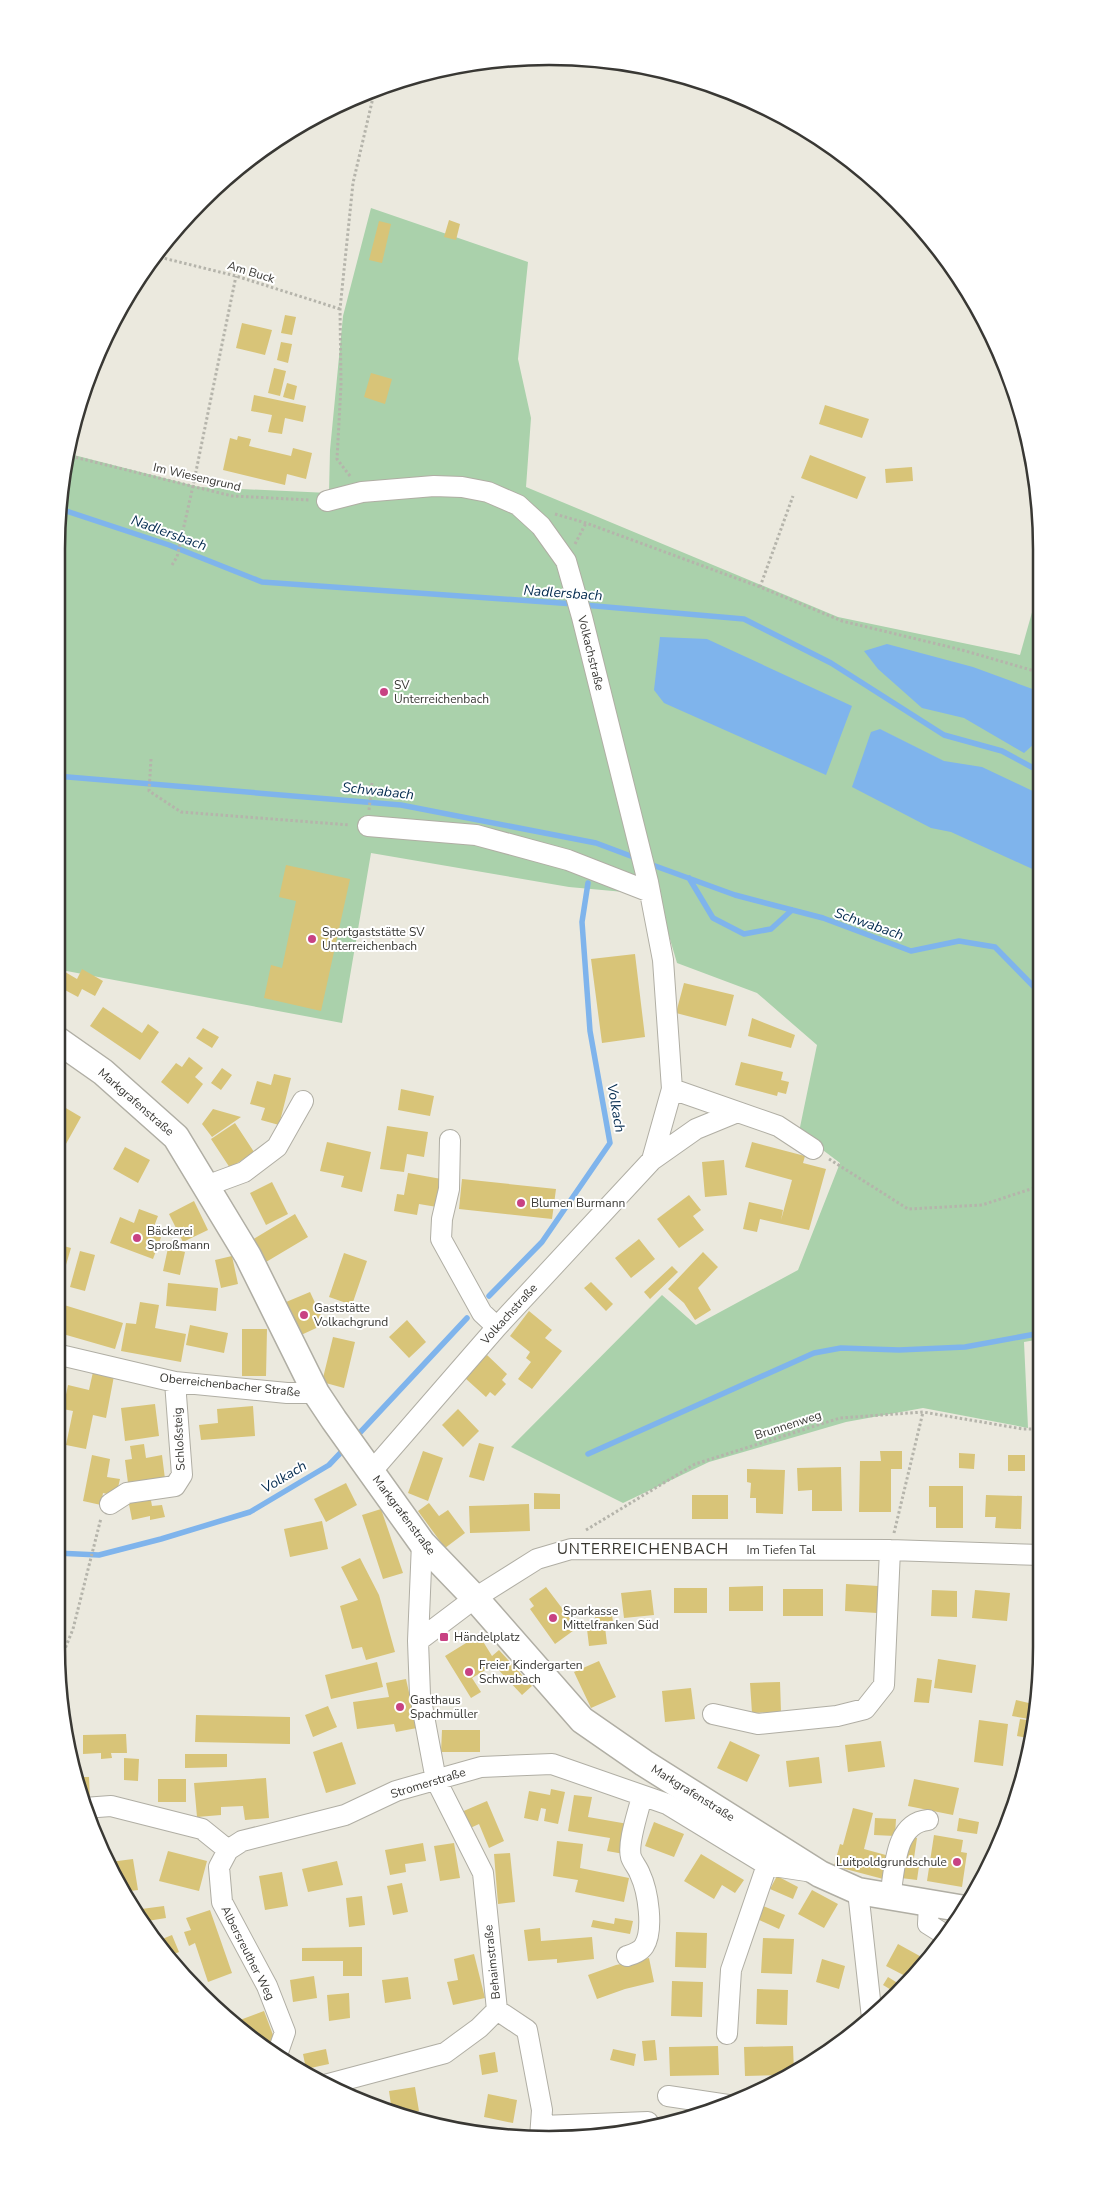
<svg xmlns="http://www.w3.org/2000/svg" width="1098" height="2196" font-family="'Nunito Sans',sans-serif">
<rect width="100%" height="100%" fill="#ebe9de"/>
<path fill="#aad1ab" d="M371 208 528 262 518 359 531 418 526 487 838 617 1020 655 1038 591 1041 1339 1024 1342 1028 1428 923 1408 846 1422 709 1462 623 1503 511 1447 662 1295 696 1325 798 1270 840 1163 799 1132 817 1045 757 993 677 963 657 895 569 887 371 853 342 1023 56 969V549L66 453 199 487 329 493 330 450 343 316Z"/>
<path fill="#7fb4ec" d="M660 637 707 639 852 706 826 775 664 703 654 690Z
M887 644 973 667 1038 691 1034 744 1024 753 964 718 922 708 878 669 864 651Z
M880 729 944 761 982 767 1039 794V872L951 832 931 828 852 787 871 732Z"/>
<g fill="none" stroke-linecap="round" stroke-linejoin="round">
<path stroke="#7fb4ec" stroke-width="5.5" d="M60 509 169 545 262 582 574 604
M584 605 744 619 831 663 944 735 1002 751 1039 771
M56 776 401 805 596 843 636 858
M647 863 735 895 823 918 911 951 959 941 995 947 1039 992
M689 878 713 918 744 934 771 929 792 910
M489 1296 542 1242 610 1143 590 1031 582 922 588 883
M354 1439 467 1318
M588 1454 814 1353 841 1348 899 1350 965 1347 1041 1333
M56 1553 99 1555 161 1539 250 1512 329 1465 346 1447"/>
</g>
<path fill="#d8c478" d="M449 220 460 224 456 240 444 237Z
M379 221 391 224 382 263 369 260Z
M285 315 296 317 292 335 281 333Z
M242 323 272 330 265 355 236 348Z
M281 342 292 344 288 363 277 360Z
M274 368 286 371 280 396 268 393Z
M371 373 392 379 385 404 364 397Z
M287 383 297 386 294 400 283 397Z
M254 395 306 406 303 422 285 418 282 434 268 432 272 415 251 411Z
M825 405 869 419 862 438 819 424Z
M238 436 251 439 249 446 291 456 293 448 312 453 306 479 287 474 285 485 223 470 230 438 237 440Z
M810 455 866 477 857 499 801 478Z
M912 467 913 481 886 483 885 469Z
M286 865 350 879 321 1011 264 998 271 965 282 968 296 901 279 897Z
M635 954 645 1037 602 1043 591 959Z
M60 969 77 979 82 969 103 981 95 996 82 989 78 997 63 989 56 1000V975Z
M684 983 734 995 726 1026 676 1013Z
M103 1007 142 1033 148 1024 159 1032 140 1060 90 1026Z
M752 1018 795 1035 791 1048 748 1036Z
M203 1028 219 1037 212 1048 196 1038Z
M189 1057 203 1068 195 1077 203 1084 188 1104 161 1082 176 1063 182 1067Z
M741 1062 783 1072 781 1080 789 1082 786 1094 778 1092 777 1096 735 1085Z
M222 1068 232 1075 221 1090 211 1083Z
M274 1074 291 1078 279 1125 261 1120 265 1108 250 1104 257 1081 271 1085Z
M56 1075 63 1078 56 1095Z
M401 1089 434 1096 430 1116 398 1110Z
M59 1104 81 1117 62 1151 56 1147V1110Z
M213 1109 241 1117 212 1137 202 1124Z
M235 1123 254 1152 230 1168 211 1139Z
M387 1126 428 1132 424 1157 407 1154 404 1172 380 1169Z
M327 1142 371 1152 362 1192 341 1187 344 1176 320 1171Z
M752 1142 805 1156 803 1163 826 1169 809 1230 760 1219 757 1232 743 1229 749 1202 783 1210 781 1220 792 1180 745 1167Z
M125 1147 150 1160 138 1183 113 1169Z
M724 1160 727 1195 705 1197 702 1162Z
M408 1173 447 1180 443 1208 419 1204 417 1215 394 1211 397 1194 404 1195Z
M462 1179 556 1189 552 1219 459 1209Z
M272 1182 288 1214 266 1225 250 1193Z
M689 1195 701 1210 693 1216 704 1230 679 1248 657 1219Z
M194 1201 208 1230 183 1242 169 1214Z
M139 1209 158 1216 153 1229 163 1232 153 1259 110 1243 120 1217 134 1223Z
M295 1214 308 1237 266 1262 252 1240Z
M639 1239 655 1259 631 1278 615 1258Z
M56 1244 71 1248 63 1275 56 1273Z
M168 1248 185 1252 180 1275 163 1271Z
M80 1251 95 1255 85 1291 70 1287Z
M703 1252 718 1267 698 1288 711 1310 695 1320 684 1303 668 1289Z
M344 1253 367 1261 352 1305 329 1297Z
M232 1256 238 1284 221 1288 215 1260Z
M672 1266 678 1272 650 1299 644 1292Z
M591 1282 613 1304 606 1311 584 1288Z
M168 1283 218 1288 216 1311 166 1306Z
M310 1292 325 1324 301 1335 286 1302Z
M140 1302 159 1305 155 1328 186 1334 181 1362 121 1351 126 1323 136 1324Z
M64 1305 123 1323 115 1349 56 1332Z
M529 1311 552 1330 545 1338 562 1351 532 1389 518 1379 531 1362 526 1358 530 1352 510 1336Z
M407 1320 426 1342 409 1358 389 1337Z
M190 1325 228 1333 224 1353 186 1345Z
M242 1329H267L266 1376H242Z
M333 1337 355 1342 344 1388 322 1382Z
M487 1355 507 1374 502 1380 506 1384 495 1396 490 1392 486 1397 465 1378Z
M93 1372 114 1376 106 1418 93 1415 86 1449 66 1445 73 1411 63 1409 68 1385 89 1390Z
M155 1404 159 1436 125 1441 121 1408Z
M253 1406 255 1436 201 1440 199 1425 218 1423 217 1409Z
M458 1409 479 1431 463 1447 442 1425Z
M479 1443 494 1447 484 1481 469 1477Z
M144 1444 146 1458 162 1455 165 1479 128 1483 125 1460 132 1459 130 1446Z
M423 1451 443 1458 428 1501 408 1493Z
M880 1451H902V1469H891V1512H859L860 1461H881Z
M959 1453 975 1454 974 1469 959 1468Z
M92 1455 110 1459 107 1477 120 1479 116 1496 103 1493 101 1505 83 1501Z
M1008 1455H1025V1471H1008Z
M841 1467 842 1511H812V1490L798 1491 797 1468Z
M747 1469 785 1470 783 1514 756 1513V1498H750L751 1483 747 1482Z
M346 1483 357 1505 326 1522 314 1499Z
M929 1486H963V1528H936V1507H929Z
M534 1493 560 1494V1509H534Z
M150 1495 152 1506 162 1505 165 1517 150 1520V1516L132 1520 128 1499Z
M692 1495H728V1519H692Z
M986 1495 1022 1496 1021 1529 995 1528 996 1517H985Z
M429 1503 439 1516 448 1510 465 1533 445 1548 418 1511Z
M529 1504 530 1531 470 1533 469 1506Z
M381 1509 403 1573 383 1579 362 1515Z
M322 1521 328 1549 290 1557 284 1529Z
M360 1558 379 1595 395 1652 366 1660 362 1647 352 1649 340 1606 358 1600 341 1567Z
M846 1584 878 1586 877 1613 845 1611Z
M763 1586V1611H729V1587Z
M546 1587 577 1628 555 1644 530 1609 534 1606 529 1599Z
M674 1588H707V1613H674Z
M783 1589H823V1616H783Z
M651 1590 654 1615 624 1618 621 1593Z
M932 1590 957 1591V1617L931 1616Z
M975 1590 1010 1593 1007 1621 972 1618Z
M1036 1595 1042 1596V1624H1035Z
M611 1607 613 1622 596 1624 594 1609Z
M605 1627 607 1644 589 1646 587 1629Z
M479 1635 492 1656 499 1650 532 1686 522 1695 494 1665 472 1678 481 1692 471 1698 445 1656Z
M938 1659 976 1665 972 1693 934 1688Z
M599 1661 616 1697 591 1708 574 1672Z
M377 1662 383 1687 331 1699 325 1675Z
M917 1678 932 1680 929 1703 914 1702Z
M406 1679 417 1728 396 1732 394 1724 357 1729 353 1702 389 1697 386 1683Z
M780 1682 781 1712 752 1713 750 1683Z
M691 1688 695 1719 665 1722 662 1691Z
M1016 1700 1033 1704 1029 1719 1012 1716Z
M328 1706 337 1727 313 1737 305 1715Z
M196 1715 290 1717V1744L195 1742Z
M1020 1719 1034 1721 1033 1739 1017 1736Z
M979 1720 1008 1724 1003 1766 974 1762Z
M442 1730H480V1752H441Z
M126 1734 127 1753H111L112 1758 101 1759V1753L83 1754V1735Z
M730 1741 760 1755 747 1782 717 1768Z
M881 1741 885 1767 848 1772 845 1745Z
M342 1742 356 1784 326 1793 313 1752Z
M185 1754H227V1767L185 1768Z
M819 1757 822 1783 789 1787 786 1761Z
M124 1758 139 1759 138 1781 124 1780Z
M75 1777H89L90 1801H81Z
M266 1778 269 1818 245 1820 243 1806 221 1807V1815L197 1817 194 1783Z
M158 1779H186V1802H158Z
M914 1779 959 1788 953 1815 908 1806Z
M551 1789 565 1792 558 1824 544 1821 546 1809 541 1808 538 1821 524 1818 529 1791 550 1795Z
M574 1795 592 1797 588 1817 628 1824 624 1854 607 1851 610 1838 568 1831Z
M487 1801 504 1841 489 1848 479 1824 466 1830 459 1813Z
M853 1808 873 1813 864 1849 893 1857 887 1880 834 1866 840 1844 843 1845Z
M875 1818 896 1819 895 1836 874 1835Z
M959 1818 979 1822 977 1834 957 1831Z
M654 1822 684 1834 674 1857 645 1846Z
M934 1835 963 1840 961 1852 967 1853 962 1887 927 1881Z
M907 1837 917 1838 914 1858 920 1859 917 1880 901 1878Z
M557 1841 583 1844 580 1868 629 1878 624 1902 575 1892 578 1880 553 1876Z
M423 1843 426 1861 405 1864 406 1872 390 1875 385 1850Z
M454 1843 460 1878 440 1881 434 1846Z
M168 1851 207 1861 199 1891 159 1881Z
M510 1853 515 1902 498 1904 494 1854Z
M701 1854 744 1880 735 1893 722 1885 714 1899 684 1881Z
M133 1859 138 1890 122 1892 111 1869 110 1862Z
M337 1861 343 1885 308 1892 302 1869Z
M282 1872 288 1906 265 1910 259 1876Z
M777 1876 798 1887 793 1899 770 1889Z
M402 1883 408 1912 393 1915 387 1886Z
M812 1890 838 1904 824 1928 798 1914Z
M362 1896 365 1925 349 1927 346 1898Z
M761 1905 785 1915 779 1929 755 1918Z
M164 1906 166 1918 141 1922 134 1910Z
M210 1910 232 1973 208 1982 195 1943 189 1946 184 1932 191 1930 186 1918Z
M615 1918 633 1921 630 1934 591 1927 593 1920 614 1924Z
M540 1928 541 1941 592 1937 594 1959 557 1963V1959L528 1961 524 1930Z
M676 1932 707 1933 706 1968 675 1967Z
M172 1935 179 1952 167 1957 155 1942Z
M763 1938 794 1939 792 1974 761 1973Z
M898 1944 927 1960 911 1979 886 1966Z
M362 1947V1976H343V1961H302V1948Z
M474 1954 485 1998 453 2005 447 1982 458 1980 454 1959Z
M649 1958 654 1982 625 1989 597 1999 588 1975 616 1965Z
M822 1959 845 1966 839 1989 816 1982Z
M314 1976 317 1998 293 2002 290 1980Z
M408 1977 411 1999 385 2003 382 1980Z
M888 1977 904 1987 898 1994 883 1985Z
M672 1981 703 1982 702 2017 671 2016Z
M757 1989 788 1990 787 2025 756 2024Z
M349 1993 350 2018 329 2021 327 1995Z
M264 2011 276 2043 265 2047 232 2023Z
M655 2040 657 2060 644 2061 642 2041Z
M718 2046 719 2075 670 2076 669 2047Z
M793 2046 794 2072 789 2075 745 2076 744 2047Z
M326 2049 329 2064 306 2069 303 2054Z
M613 2049 636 2054 634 2066 610 2060Z
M495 2052 498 2072 482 2075 479 2055Z
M415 2087 419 2111 399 2114 392 2112 389 2091Z
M488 2094 517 2100 513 2123 484 2117Z"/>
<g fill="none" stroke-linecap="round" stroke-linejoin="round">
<defs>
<path id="minor" d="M327 501 362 492 434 486 462 487 488 492 518 505 541 526 566 561 582 617 648 882 663 960 672 1089 652 1160
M368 826 476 835 568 860 650 892
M672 1089 778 1126 813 1149
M450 1140 449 1189 442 1219 441 1239 482 1313 497 1327
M206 1186 244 1172 277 1147 303 1101
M56 1354 175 1382 287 1393H316
M371 1472 497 1327 652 1160 696 1129 735 1113
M110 1504 127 1493 175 1486 182 1475 175 1382
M422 1543 418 1641 420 1695 436 1780 483 1873 497 2010 527 2030 542 2110 540 2138
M418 1641 475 1598 537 1559 571 1549 890 1550 1041 1555
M713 1714 758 1724 837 1716 865 1709 884 1685 890 1550
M84 1808 111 1806 202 1829 228 1850
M228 1850 242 1841 345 1815 396 1791 481 1767 552 1764 667 1804 767 1865 813 1872
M228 1850 219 1867 222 1902 267 1986 285 2032 277 2055
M858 1891 872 2018
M890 1897C895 1870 894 1823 928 1820
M929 1904 928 1924 947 1936
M627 1956C633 1954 640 1952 644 1946 654 1930 648 1891 640 1874 638 1868 633 1863 631 1857 627 1843 639 1810 642 1796
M727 2034 731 1970 767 1865
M325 2085 445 2053 479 2028 497 2010
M668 2096 728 2105
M541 2126 648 2122"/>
<path id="major" d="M56 1039 103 1072 176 1137 248 1256 316 1393 334 1420 422 1543 475 1598 582 1720 644 1763 820 1874 858 1891 965 1909"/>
</defs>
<use href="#minor" stroke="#b0aea4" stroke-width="22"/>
<use href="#major" stroke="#b0aea4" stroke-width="29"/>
<path stroke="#b5b4ab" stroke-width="3" stroke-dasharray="2.5 2.5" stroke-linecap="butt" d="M155 256 236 276 340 309
M66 455 232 496 310 500
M350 476 337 459 341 385 340 309 353 183 375 89
M555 514 586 523 760 587 842 621 962 650 1038 672
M575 544 586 523
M172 565 177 557 193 486 236 276
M760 587 793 496
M151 759 149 791 181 812 350 825
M369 810 372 783
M829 1159 908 1209 982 1205 1040 1186
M586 1530 695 1464 840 1418 923 1412 1023 1429H1041
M894 1533 923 1412
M58 1666 73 1629 101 1518"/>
<use href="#minor" stroke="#fff" stroke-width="20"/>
<use href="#major" stroke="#fff" stroke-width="26"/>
</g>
<g fill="#c84283" stroke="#fff" stroke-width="2">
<circle cx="384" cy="692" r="5"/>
<circle cx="312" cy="939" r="5"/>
<circle cx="521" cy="1203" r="5"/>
<circle cx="137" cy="1238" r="5"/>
<circle cx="304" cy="1315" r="5"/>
<circle cx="553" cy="1618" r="5"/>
<rect x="439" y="1632" width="10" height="10" rx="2.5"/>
<circle cx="469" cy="1672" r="5"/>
<circle cx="400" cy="1707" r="5"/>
<circle cx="957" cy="1862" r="5"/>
</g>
<g text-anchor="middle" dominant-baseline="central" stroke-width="4" stroke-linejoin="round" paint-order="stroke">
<g font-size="12" fill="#393834" stroke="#fff">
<text transform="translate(251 272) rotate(17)">Am Buck</text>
<text transform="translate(197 477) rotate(13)">Im Wiesengrund</text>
<text transform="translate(591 653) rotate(76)">Volkachstraße</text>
<text transform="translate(136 1102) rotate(41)">Markgrafenstraße</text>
<text transform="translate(509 1314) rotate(-48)">Volkachstraße</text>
<text transform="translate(230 1385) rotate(6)">Oberreichenbacher Straße</text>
<text transform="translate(788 1425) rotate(-18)">Brunnenweg</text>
<text transform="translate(179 1439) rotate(-93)">Schloßsteig</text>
<text transform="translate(404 1515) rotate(53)">Markgrafenstraße</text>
<text x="781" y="1550">Im Tiefen Tal</text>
<text transform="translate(428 1783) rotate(-17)">Stromerstraße</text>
<text transform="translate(693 1793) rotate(32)">Markgrafenstraße</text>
<text transform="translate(248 1953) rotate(63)">Albersreuther Weg</text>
<text transform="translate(492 1962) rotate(-96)">Behaimstraße</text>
</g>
<g font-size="12" fill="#393834" stroke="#fff" text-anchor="start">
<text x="394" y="685">SV<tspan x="394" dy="14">Unterreichenbach</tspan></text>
<text x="322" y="932">Sportgaststätte SV<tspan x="322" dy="14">Unterreichenbach</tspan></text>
<text x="531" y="1203">Blumen Burmann</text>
<text x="147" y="1231">Bäckerei<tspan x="147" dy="14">Sproßmann</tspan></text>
<text x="314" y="1308">Gaststätte<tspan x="314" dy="14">Volkachgrund</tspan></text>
<text x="563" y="1611">Sparkasse<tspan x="563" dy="14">Mittelfranken Süd</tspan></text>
<text x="454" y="1637">Händelplatz</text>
<text x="479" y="1665">Freier Kindergarten<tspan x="479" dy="14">Schwabach</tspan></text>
<text x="410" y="1700">Gasthaus<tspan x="410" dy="14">Spachmüller</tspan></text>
<text x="947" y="1862" text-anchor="end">Luitpoldgrundschule</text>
</g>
<g font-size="14" font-style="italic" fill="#042b4f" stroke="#fff">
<text transform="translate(169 533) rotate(20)">Nadlersbach</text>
<text transform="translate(563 593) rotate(4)">Nadlersbach</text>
<text transform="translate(378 791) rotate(6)">Schwabach</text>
<text transform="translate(869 924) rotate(19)">Schwabach</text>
<text transform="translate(616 1108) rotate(80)">Volkach</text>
<text transform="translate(284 1477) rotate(-31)">Volkach</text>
</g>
<g font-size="15" letter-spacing="1" fill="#38362e" stroke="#fff">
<text x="643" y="1549">UNTERREICHENBACH</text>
</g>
</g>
<path d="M0 0H1098V2196H0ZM549 65H549A484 484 0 0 1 1033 549V1647A484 484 0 0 1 549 2131H549A484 484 0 0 1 65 1647V549A484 484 0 0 1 549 65Z" fill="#fff" fill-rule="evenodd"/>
<path fill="none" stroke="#393834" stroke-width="2.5" d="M549 65H549A484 484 0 0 1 1033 549V1647A484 484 0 0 1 549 2131H549A484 484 0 0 1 65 1647V549A484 484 0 0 1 549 65Z"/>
</svg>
